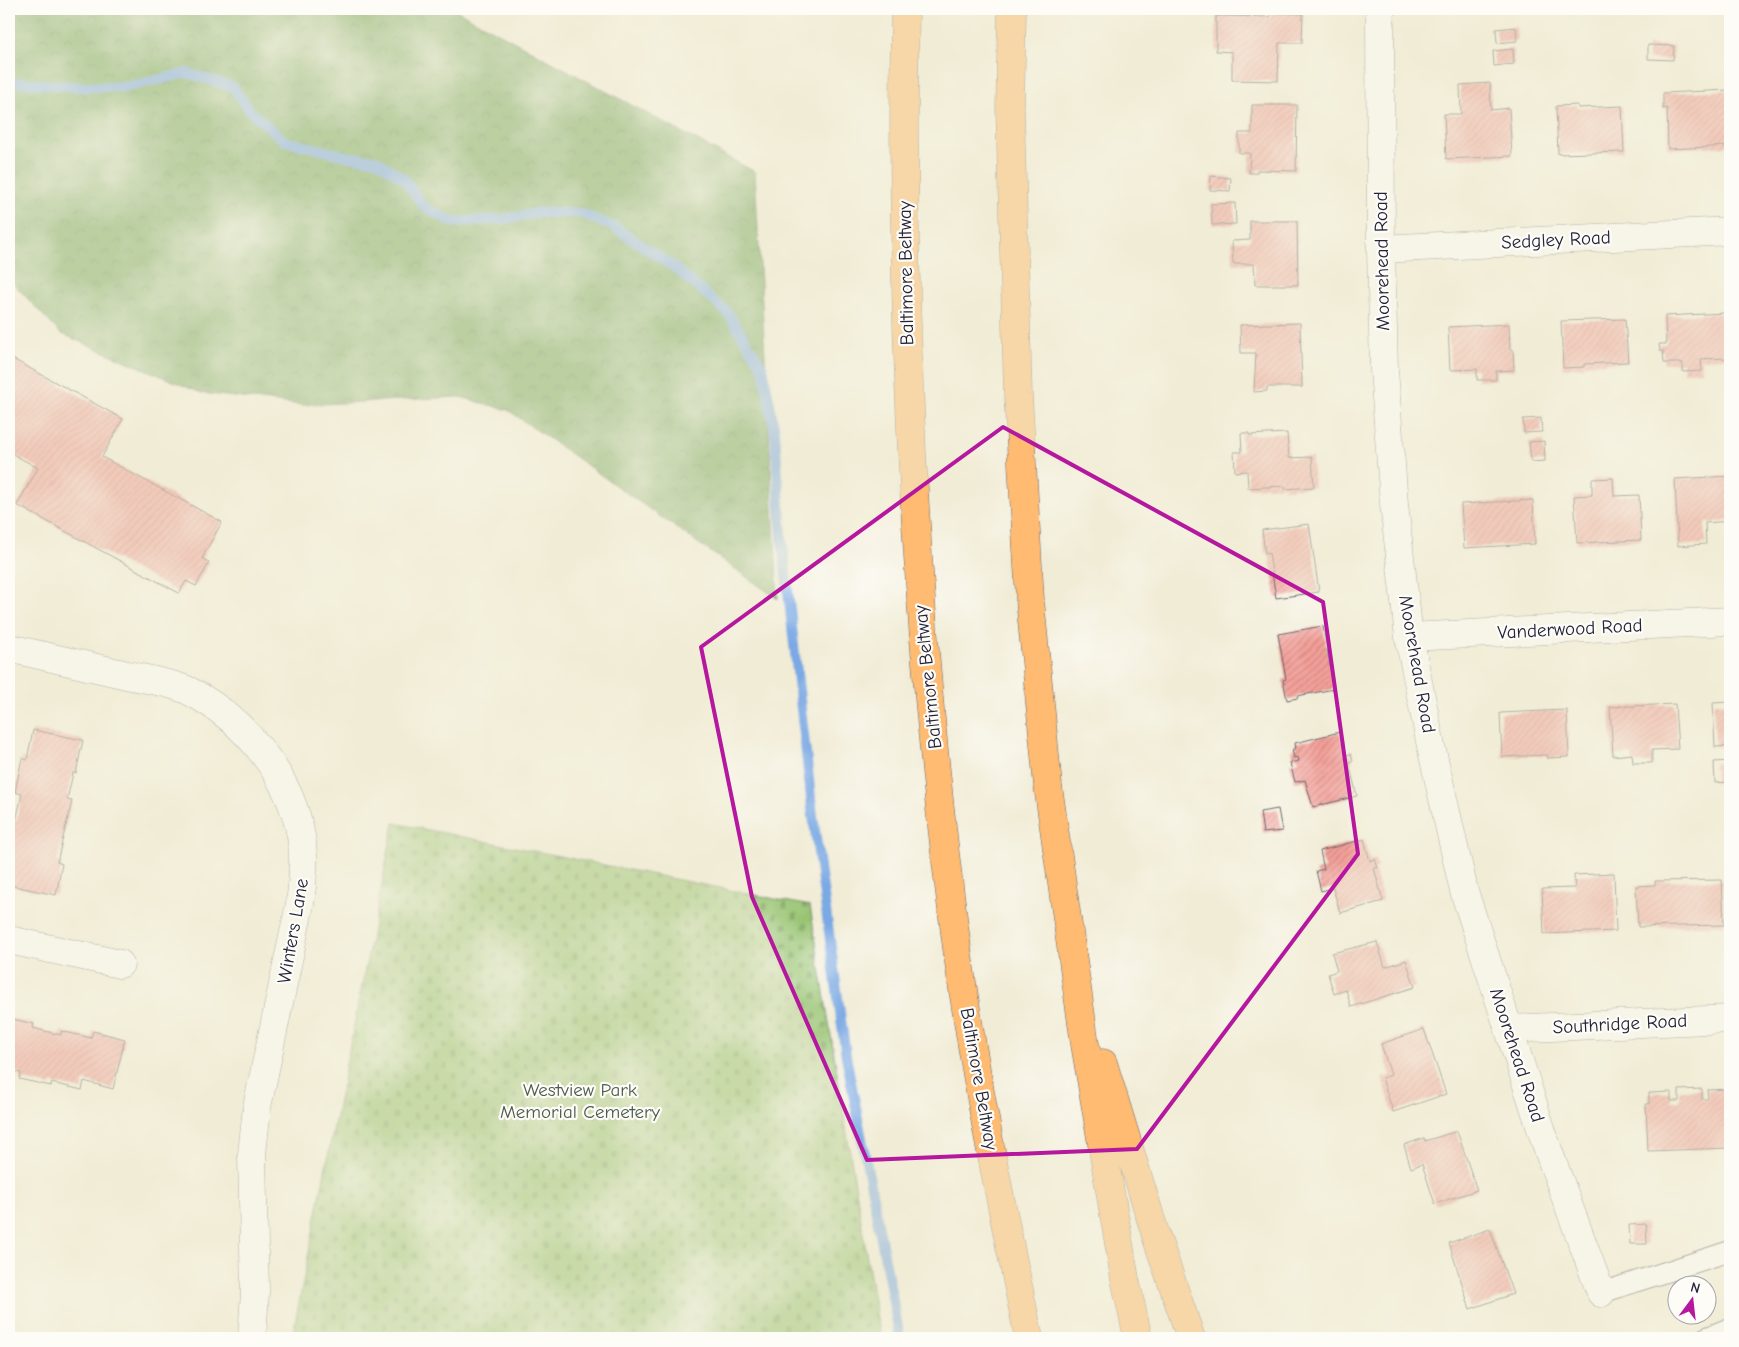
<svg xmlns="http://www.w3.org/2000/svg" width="1739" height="1347" font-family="'Comic Neue',sans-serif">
<defs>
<pattern id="forest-crowns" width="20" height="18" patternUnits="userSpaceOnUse" patternTransform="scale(1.25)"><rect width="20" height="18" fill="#7aaa64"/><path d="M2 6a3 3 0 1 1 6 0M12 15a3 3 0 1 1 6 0" fill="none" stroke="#648a54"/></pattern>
<pattern id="cemetery-stones" width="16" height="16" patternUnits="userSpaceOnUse" patternTransform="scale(1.25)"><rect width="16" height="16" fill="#98c472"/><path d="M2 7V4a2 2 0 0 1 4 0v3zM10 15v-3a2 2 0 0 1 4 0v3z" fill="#83a864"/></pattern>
<pattern id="building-hatch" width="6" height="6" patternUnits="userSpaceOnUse" patternTransform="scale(1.25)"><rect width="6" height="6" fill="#f5a099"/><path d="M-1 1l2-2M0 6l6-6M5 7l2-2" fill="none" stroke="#c6827e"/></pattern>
</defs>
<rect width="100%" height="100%" fill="#fdfcf7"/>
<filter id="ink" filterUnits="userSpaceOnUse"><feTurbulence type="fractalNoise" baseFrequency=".02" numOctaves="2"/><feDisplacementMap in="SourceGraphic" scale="10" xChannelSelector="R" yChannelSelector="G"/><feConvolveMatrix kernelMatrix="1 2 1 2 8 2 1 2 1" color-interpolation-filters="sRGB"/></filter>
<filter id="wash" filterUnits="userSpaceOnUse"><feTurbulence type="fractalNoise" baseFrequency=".0096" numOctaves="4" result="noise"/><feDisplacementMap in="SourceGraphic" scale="20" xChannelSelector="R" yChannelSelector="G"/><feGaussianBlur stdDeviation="1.12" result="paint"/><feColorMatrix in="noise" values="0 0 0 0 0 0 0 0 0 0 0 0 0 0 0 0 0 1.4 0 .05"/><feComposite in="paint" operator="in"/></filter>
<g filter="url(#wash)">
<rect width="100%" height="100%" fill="#f1ecd6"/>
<path fill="url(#forest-crowns)" stroke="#4e6650" d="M9 9H454L755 172 778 599 508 410 460 397 302 405 201 393 60 333 9 279Z"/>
<path fill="url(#cemetery-stones)" stroke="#5d7356" d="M394 823 810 906 877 1319 882 1338H292Z"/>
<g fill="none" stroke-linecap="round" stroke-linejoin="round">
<path stroke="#7aa9e4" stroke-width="10" d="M9 82 83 87H127L187 73 233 87 250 111 285 141 350 157 376 160 404 179 424 207 453 222 504 219 538 213H580L614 227 671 265 728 313 763 368 775 432 782 537 813 816 846 1056 900 1338"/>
</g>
<g id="blocks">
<path fill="url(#building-hatch)" d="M1270 13 1303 14 1302 43H1279L1278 81 1232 80V52L1216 51V16L1270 17Z
M1516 27 1517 41 1497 43 1496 29Z
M1648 45 1674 46 1673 60 1648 59Z
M1513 49 1514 64 1494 66 1493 51Z
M1490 83 1491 110 1509 108 1512 156 1446 159 1444 114H1461L1460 85Z
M1730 90V146L1668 149 1667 108 1663 109V93Z
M1252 105H1297L1296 171 1257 170V173H1249L1250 153H1239V133H1252Z
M1578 105V108L1622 106 1624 152 1558 154 1556 106Z
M1211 176 1231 178 1230 191 1210 190Z
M1235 203 1236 224 1212 225 1211 204Z
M1250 221H1297L1298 285H1255L1254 264H1233L1232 241 1250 240Z
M1725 313 1727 358 1701 359 1702 371 1683 372V363H1664L1663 351H1660L1659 344H1666L1665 316Z
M1625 319 1628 362 1584 364V367L1563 368 1561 321Z
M1300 323 1302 387H1267V391L1254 392 1256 353H1241L1240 325Z
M1509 324 1510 350 1513 349 1514 370 1496 371V380H1477V369L1450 370 1448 327Z
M9 357 123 419 102 457 222 522 202 558 209 563 196 586 186 581 179 593 17 505 38 468 9 452Z
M1541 418 1542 432 1524 433 1523 419Z
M1241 433H1249V435L1287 433 1289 458 1312 457 1314 487 1285 489V486L1248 488 1247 471 1235 472 1234 452H1242Z
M1544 441 1545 461 1531 462 1529 442Z
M1730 476V521L1705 523 1706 544 1678 546 1675 479Z
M1613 478 1614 496 1639 495 1641 540 1577 543 1574 496 1592 495V479Z
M1533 500 1535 544 1464 548 1461 504Z
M1309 524 1319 592 1276 598 1269 553 1265 554 1262 530Z
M1323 626 1334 689 1297 696 1298 698 1287 700 1283 680 1286 679 1278 634Z
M1730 702V746L1715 747 1713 703Z
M1675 704 1678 749 1652 750V763H1633L1632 754 1613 756 1610 707Z
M1567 710 1569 757 1547 758V755L1502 757 1500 713Z
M33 730 83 740 76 773H73L67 800 72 801 57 862 62 864 56 895 9 885V865L11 855H9V836L12 820 16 821 22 794 15 792 22 758 27 760Z
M1340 732 1346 755 1351 754 1353 761 1349 763 1357 796 1313 807 1305 780 1295 782 1290 763 1299 761 1298 757 1294 758 1292 750 1296 748 1295 743Z
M1730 761V782L1715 783 1714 762Z
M1278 809 1282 831 1263 833 1260 812Z
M1364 839 1370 861 1375 859 1378 868H1374L1383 901 1340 913 1333 888 1321 891 1316 871 1324 869 1320 851Z
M1614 873 1616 931 1544 934 1542 889 1575 888 1574 875Z
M1722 880 1724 925 1638 927 1636 886 1655 885V881Z
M1377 942 1385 967 1406 960 1415 987 1351 1007 1346 990 1334 994 1328 974 1337 971 1332 953Z
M9 1018 34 1024 33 1028 61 1035V1031L91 1038 93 1031 125 1039 113 1089 84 1081 82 1090 52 1083 51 1086 19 1079 21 1073 9 1071Z
M1424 1029 1446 1094 1393 1112 1382 1078 1391 1075 1381 1044Z
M1702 1089V1099H1708L1707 1090 1730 1089V1148L1648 1151 1646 1104H1649V1093L1671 1092V1101H1679V1090Z
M1457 1131 1477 1190 1435 1204 1422 1164 1411 1168 1404 1145 1424 1138 1425 1141Z
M1646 1224 1647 1244H1630L1629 1225Z
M1490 1229 1513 1294 1470 1309 1449 1243Z"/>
</g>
</g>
<g filter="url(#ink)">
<use href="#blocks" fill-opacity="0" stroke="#6a6971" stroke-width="1"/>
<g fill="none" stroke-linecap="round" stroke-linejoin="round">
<defs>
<path id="lane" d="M1601 1293 1730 1251
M1705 1338 1730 1328"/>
<path id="street" d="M1380 9 1381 249 1384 370 1394 504 1409 637 1431 746 1464 891 1548 1150 1601 1293
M1381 249 1730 231
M1409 637 1730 621
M9 648C48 657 88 666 127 675 145 679 173 683 189 691 244 719 290 775 301 836 305 859 303 882 300 904L257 1107 252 1154 255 1292 252 1338
M9 940 120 964
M1509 1029 1730 1019"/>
<path id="highway" d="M905 9C900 322 915 637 957 948 975 1079 1002 1209 1029 1338
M1012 9 1010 109 1018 395 1030 600 1048 786 1085 1044 1125 1279 1138 1338
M1103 1063 1157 1239 1191 1338"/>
</defs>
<use href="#lane" stroke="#6a6971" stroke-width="22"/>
<use href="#street" stroke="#6a6971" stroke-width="29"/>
<use href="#highway" stroke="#6a6971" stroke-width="29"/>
<use href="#lane" stroke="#fff" stroke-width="20"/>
<use href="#street" stroke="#fff" stroke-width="28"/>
<use href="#highway" stroke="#febb71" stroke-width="28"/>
</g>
</g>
<path d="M0 0H1739V1347H0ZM1003 427 1323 602 1358 854 1137 1149 867 1160 752 897 701 647Z" fill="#f1ecd6" fill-opacity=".55" fill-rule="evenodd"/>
<path fill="none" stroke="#b5179e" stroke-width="4" stroke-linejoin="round" d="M1003 427 1323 602 1358 854 1137 1149 867 1160 752 897 701 647Z"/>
<g text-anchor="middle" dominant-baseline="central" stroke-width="4.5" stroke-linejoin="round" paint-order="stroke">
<g font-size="19" fill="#22223b" stroke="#fdfcf7">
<text transform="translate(1556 240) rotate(-3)">Sedgley Road</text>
<text transform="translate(1382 261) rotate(-91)">Moorehead Road</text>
<text transform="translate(906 273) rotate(-91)">Baltimore Beltway</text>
<text transform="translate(1570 629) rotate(-3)">Vanderwood Road</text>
<text transform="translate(1417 664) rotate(80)">Moorehead Road</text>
<text transform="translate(928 677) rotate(-96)">Baltimore Beltway</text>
<text transform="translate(293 931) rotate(-80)">Winters Lane</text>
<text transform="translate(1620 1024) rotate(-3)">Southridge Road</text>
<text transform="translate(1517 1055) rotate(72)">Moorehead Road</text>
<text transform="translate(979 1079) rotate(80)">Baltimore Beltway</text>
</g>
<g font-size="19" fill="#4b5b4e" stroke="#fdfcf7">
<text x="580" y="1090">Westview Park<tspan x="580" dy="22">Memorial Cemetery</tspan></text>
</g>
</g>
<rect width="1739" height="1347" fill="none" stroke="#fdfcf7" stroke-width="30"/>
<g transform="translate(1692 1300) rotate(15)"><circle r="24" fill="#fdfcf7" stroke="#a5a5ac"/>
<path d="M0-4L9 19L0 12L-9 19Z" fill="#b5179e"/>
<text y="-8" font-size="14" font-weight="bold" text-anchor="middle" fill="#22223b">N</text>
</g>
</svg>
